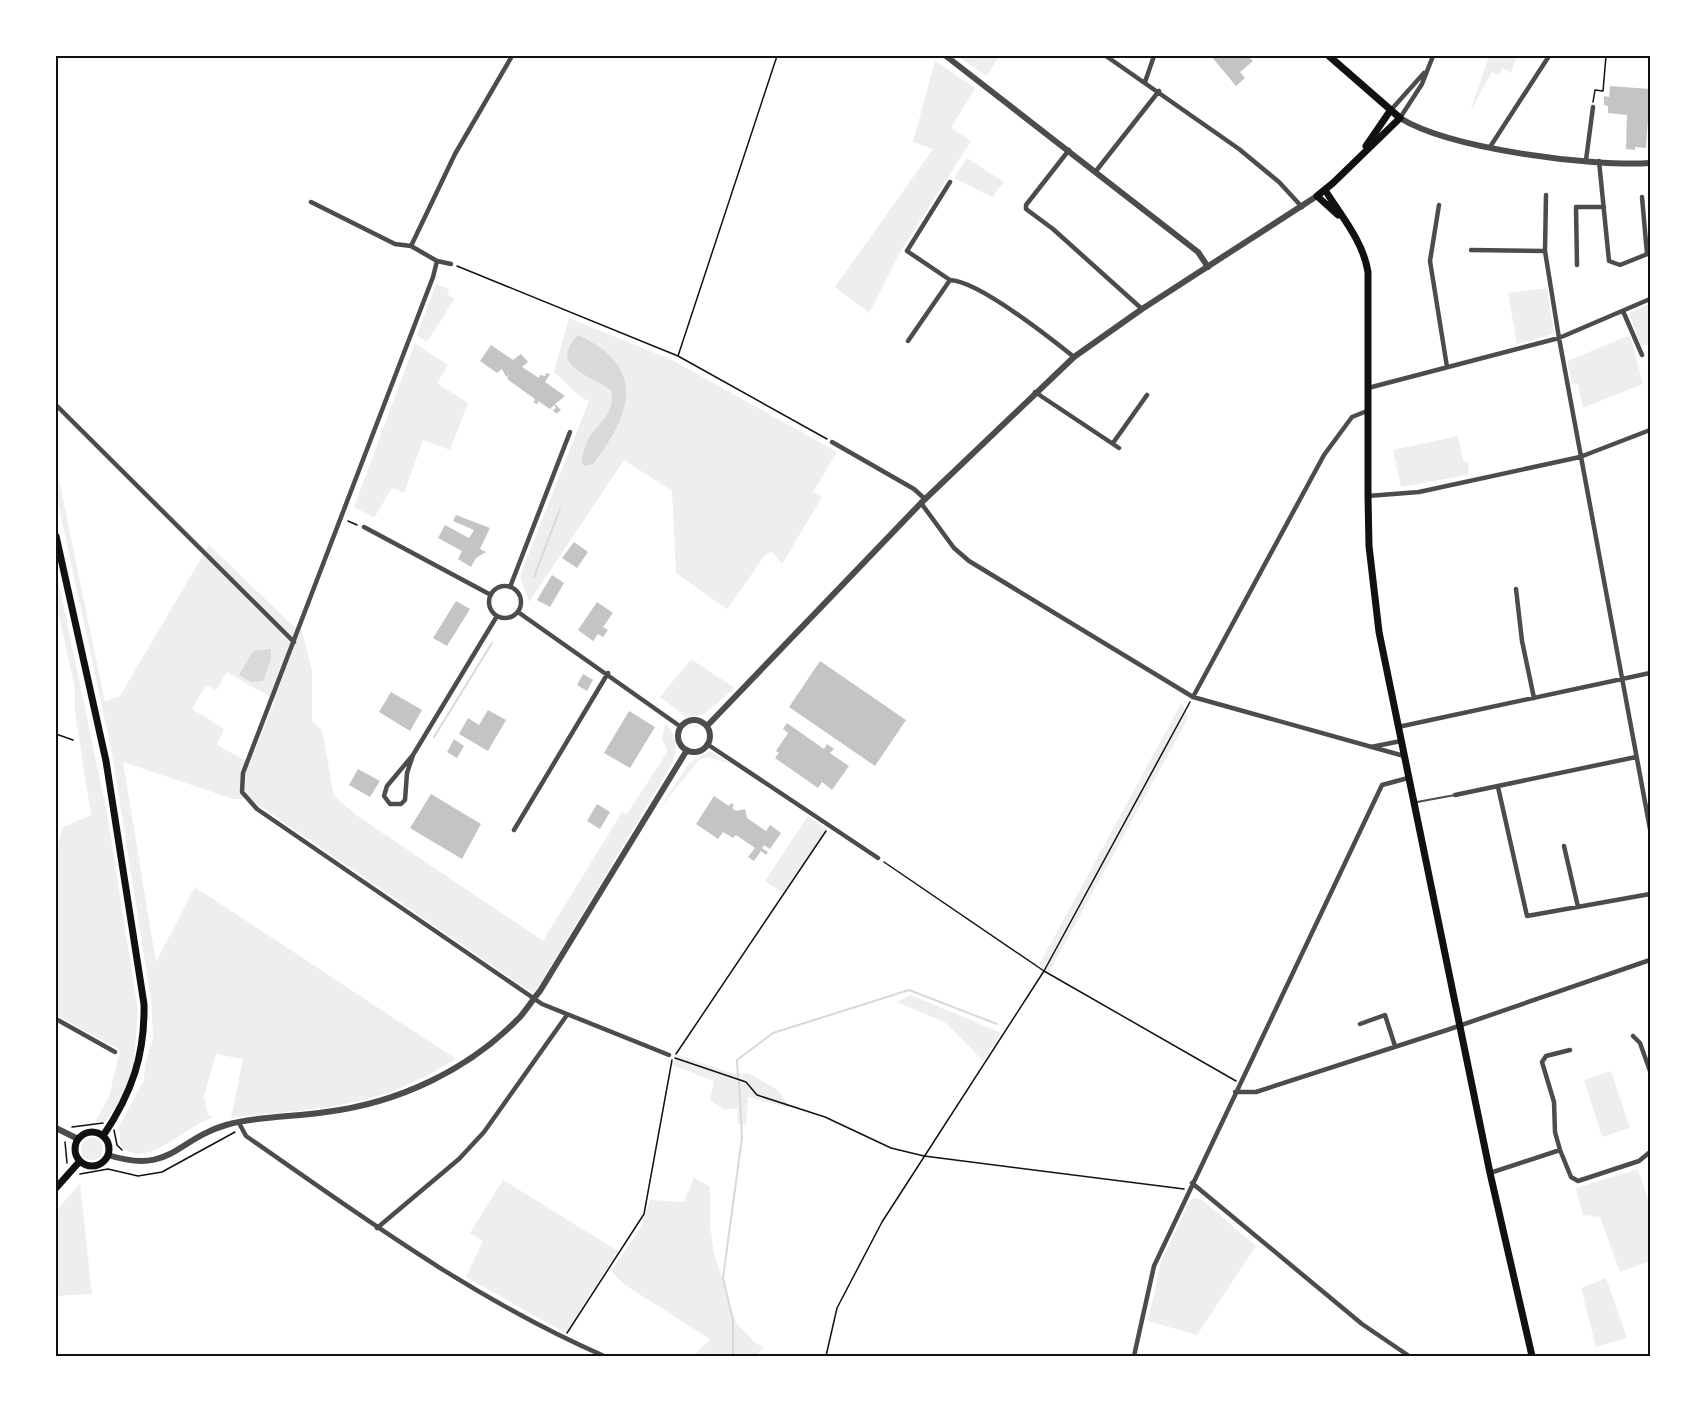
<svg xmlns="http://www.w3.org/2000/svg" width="1706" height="1412" font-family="'Fira Sans',sans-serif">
<rect width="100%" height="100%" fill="#fff"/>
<path fill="#eee" fill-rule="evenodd" d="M958 56H1000L986 76Z
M1489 56H1517L1511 73 1503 68 1498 75 1492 72 1470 112Z
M935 61 975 88 951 128 971 141 901 251 869 313 835 287 933 149 913 142Z
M967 158 1004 182 992 197 954 178Z
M436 284 449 289 447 295 455 298 427 342 417 335Z
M1547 288 1554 334 1517 344 1508 293Z
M1650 304V344L1641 346 1629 313Z
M569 318 672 360 837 452 813 492 822 497 782 564 772 552 765 555 727 609 676 573 672 491 624 460 529 602 520 576 589 401 580 397 554 372Z
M1630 335 1643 384 1583 408 1578 384H1572L1567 361Z
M415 343 448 365 437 383 468 403 450 450 423 440 404 493 392 488 374 518 354 507Z
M1458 436 1463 460 1468 463 1469 472 1467 475 1401 487 1393 450Z
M56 465 105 702 120 696 209 545 292 625 302 631 312 671V721L322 730 334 796 356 815 543 941 622 812 627 814 668 751 662 740 665 724C676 733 678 748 673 762L542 981 535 991 531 992 250 799H233L123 762 156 962 195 887 456 1059C442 1067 427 1076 412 1083 357 1109 290 1111 231 1118L243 1059 216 1054 204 1096 208 1115 213 1118C187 1123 144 1175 120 1144V1132L117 1130 144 1080 145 1065 153 1038 151 999 111 748 56 494ZM227 672 275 700 250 763 217 745 224 729 192 709 206 685 216 690Z
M56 570 107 813 138 1011 134 1062 126 1090 106 1121 95 1122 109 1097 120 1050 56 1015V848L63 827 91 815 75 713V689L56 602Z
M691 659 735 688 703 715 686 717 660 697Z
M1182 702 1188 718 1049 972 1039 965Z
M710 751 731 764 707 757 699 760 659 809 689 763Z
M808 816 827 829 783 893 765 881Z
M911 995 1001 1033 983 1061 946 1023 897 1002Z
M678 1055 734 1074 748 1073 778 1090 790 1108 748 1097 746 1125 738 1124 737 1108 724 1110 710 1100 714 1081 672 1065Z
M1611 1071 1630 1128 1602 1137 1584 1080Z
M81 1149a11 11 0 1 1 22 0a11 11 0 1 1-22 0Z
M1638 1169 1650 1205V1261L1620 1272 1600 1217 1583 1215 1576 1188Z
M694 1177 710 1187V1224L714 1253 736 1323 754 1342 764 1348 755 1356H694L710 1339 625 1285 611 1271 640 1229 650 1200 684 1202Z
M503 1180 618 1251 565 1333 466 1277 483 1241 470 1233Z
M80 1183 92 1294 56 1296V1211Z
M1194 1198 1202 1200 1256 1246 1197 1335 1148 1321 1161 1262 1189 1202Z
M1606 1278 1627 1338 1596 1347 1581 1288Z"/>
<path fill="#d9d9d9" d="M578 335C647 367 632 413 593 464L585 466 581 462C583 454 585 445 589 438 600 421 616 413 611 390 592 375 547 368 578 335Z
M271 649V659L263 681 251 682 239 675 253 651Z"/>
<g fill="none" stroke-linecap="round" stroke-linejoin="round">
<path stroke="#d9d9d9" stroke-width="2" d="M534 577 560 509
M434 737 492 643
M738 1078 737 1060 773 1033 909 990 997 1024
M733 1356V1320L723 1278 742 1137 739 1080"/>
</g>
<path fill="#c4c4c4" d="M1211 56H1248L1253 61 1240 72 1245 78 1236 86Z
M1610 86 1650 89 1646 148 1635 147V150L1626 149 1627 115 1608 113V106L1604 105V96L1609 97Z
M491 345 513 360 521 354 528 362 522 367 539 378 540 375 545 376 546 373 550 374 545 382 565 396 555 404 561 410 556 414 553 410 556 408 554 405 550 409 538 401V404L534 403 535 399 507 379 509 375 506 377 502 369 497 373 480 361Z
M456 515 490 528 480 549 486 552 476 558 471 567 458 559 462 551 438 538 445 525 469 538 474 530 453 521Z
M574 542 588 552 577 568 562 558Z
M552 575 564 583 550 607 537 600Z
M456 601 470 609 447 646 433 638Z
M597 602 613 613 603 627 608 630 603 637 598 634 593 641 578 630Z
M820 661 906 720 875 766 789 707Z
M583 674 593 680 587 691 577 685Z
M391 692 422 710 410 731 379 712Z
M488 710 506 720 488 751 459 734 468 718 479 725Z
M629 711 655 727 630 768 604 753Z
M787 723 824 749 827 744 834 749 830 753 849 766 832 790 822 782 818 788 775 758 779 753 776 751 788 733 783 729Z
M454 739 464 746 457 758 447 752Z
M358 769 380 781 370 797 349 785Z
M431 794 481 824 462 859 410 828Z
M714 796 729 806 731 803 734 805 732 808 736 811 745 809 747 818 766 831 770 825 781 833 770 849 764 845 762 848 768 852 766 855 761 851 754 861 748 857 755 848 736 835 733 838 723 832 718 839 696 824Z
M597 804 610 812 600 829 587 821Z"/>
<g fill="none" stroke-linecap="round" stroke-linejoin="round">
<path stroke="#111" stroke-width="1.5" d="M1593 102 1595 90 1603 91 1606 56
M457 266 678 356 827 439
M678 356 777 56
M348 521 357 525
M56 734 73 740
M884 862 1044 971 1236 1081
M676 1054 826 831
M675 1058 746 1082 757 1095 825 1117 891 1148 924 1156 1184 1189
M72 1127 103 1123
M114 1130 117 1145 122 1150
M65 1142 67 1163
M80 1174 108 1169 138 1176 162 1172 235 1132
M567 1333 644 1214 672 1060
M826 1356 837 1308 882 1222 1044 971 1190 702"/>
<path stroke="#4c4c4c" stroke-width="2" d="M1417 802 1455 795"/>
<path stroke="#4c4c4c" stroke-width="4.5" d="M1106 56 1239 149 1279 182 1302 207
M1145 82 1154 56
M1390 111 1424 73
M1400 118 1422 84 1433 56
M1490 147 1549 56
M1069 150 1026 205V209L1053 229 1142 309
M1586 160 1593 107
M1599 161 1609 261 1620 265 1650 253
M1096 171 1159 91
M1546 195 1545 251 1559 338 1650 829
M1642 197 1647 254
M311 202 395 244 411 246 437 261 451 264
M1439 205 1430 261 1447 367
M411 246 455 154 512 56
M1471 250 1545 251
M437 261 433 277 243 773 242 792 257 809 542 1004 669 1055
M1577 265 1576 207H1604
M950 280 907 251 950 182
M1623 311 1642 355
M908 341 950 280C979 281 1049 337 1074 357
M1368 388 1559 338 1650 299
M1035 392 1119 448
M56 405 294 642
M832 442 914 489 925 499
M1113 443 1147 395
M1368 496 1419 492 1580 457 1650 430
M921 503 954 548 969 561 1193 697 1404 756
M364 527 491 595
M489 602a16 16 0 1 1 32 0a16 16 0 1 1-32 0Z
M510 587 570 432
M1516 589 1522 641 1534 698
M518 612 681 727
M1193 697 1324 455 1352 417 1367 411
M1398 727 1650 673
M707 744 878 858
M1371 747 1401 741
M413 755 407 773 405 800 401 804H390L384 796 387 786 413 755 497 616
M1498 787 1527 916 1650 894
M1455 795 1636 757
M514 830 608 673
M1564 846 1578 907
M56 1019 115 1052
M1360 1024 1385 1015 1395 1046
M1633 1036 1640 1043 1650 1071
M1235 1092H1256L1447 1030 1650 960
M239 1123 246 1136C361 1216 475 1300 604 1356
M1560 1150 1555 1132 1554 1102 1542 1062 1546 1056 1570 1050
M1490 1173 1560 1150 1571 1177 1578 1181 1639 1161 1650 1152
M1192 1183 1362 1324 1409 1356
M377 1228 459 1159 484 1132 567 1015
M1134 1356 1154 1266 1382 785 1408 778"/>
<path stroke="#4c4c4c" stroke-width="6" d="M946 56 1198 252 1208 267
M1400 118C1450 149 1591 167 1650 163
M678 736a16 16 0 1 1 32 0a16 16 0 1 1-32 0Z
M707 726 921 503 1074 357 1142 309 1317 196
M56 1128 78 1139
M108 1155C171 1175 175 1140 226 1125 257 1116 294 1117 326 1112 398 1103 469 1070 520 1017 527 1009 533 999 540 991L687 750"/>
<path stroke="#111" stroke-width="7" d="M1329 56 1400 118 1333 183 1317 196 1338 215
M1366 146 1390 111
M1325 190C1342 217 1363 241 1368 272V496L1369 546 1379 632 1490 1173 1532 1356
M56 536 106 761 144 1004C145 1055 132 1093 103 1136
M75 1149a17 17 0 1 1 34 0a17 17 0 1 1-34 0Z
M56 1188 80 1161"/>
</g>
<rect width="1706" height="1412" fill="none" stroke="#ffffff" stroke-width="114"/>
<rect x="57" y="57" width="1592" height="1298" fill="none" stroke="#111" stroke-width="2"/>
</svg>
